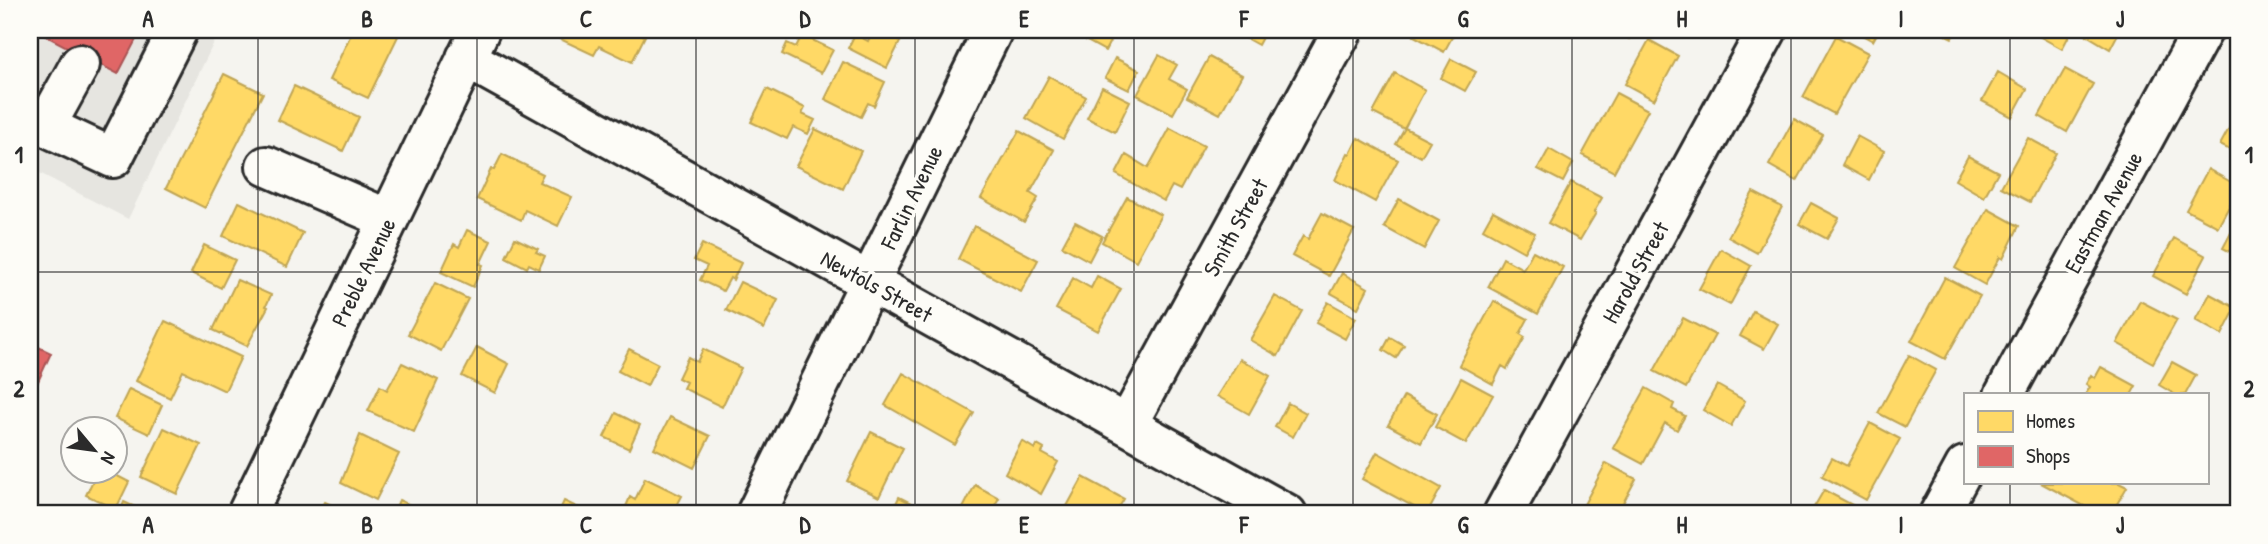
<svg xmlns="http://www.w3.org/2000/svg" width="2268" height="544" font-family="'Patrick Hand',sans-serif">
<rect width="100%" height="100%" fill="#f5f4ef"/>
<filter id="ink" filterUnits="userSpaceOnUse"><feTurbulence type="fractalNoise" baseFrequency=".0143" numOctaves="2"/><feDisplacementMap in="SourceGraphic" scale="14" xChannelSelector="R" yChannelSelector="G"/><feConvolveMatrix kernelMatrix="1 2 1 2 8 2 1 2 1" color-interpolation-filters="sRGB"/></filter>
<g filter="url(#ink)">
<path fill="#e6e5e0" d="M30 30H220L128 219 30 168Z"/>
<path fill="#ffd966" stroke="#bfa554" stroke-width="2" d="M353 30H401L368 98 329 80Z
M564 30H633L645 36 632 62 599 46 594 55 560 39Z
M873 30H881L901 40 887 68 848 48 855 34 868 41Z
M1067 30H1116L1105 51Z
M1231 30H1266L1258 45Z
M1417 30H1456L1444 52 1414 36Z
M1613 30H1634L1629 39Z
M1853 30H1879L1873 41Z
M1936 30H1956L1952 38Z
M2038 30H2072L2062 49 2037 35Z
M2078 30H2120L2110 49Z
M802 35 833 50 821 73 782 54 787 43 796 47Z
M1836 36 1868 53 1834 114 1803 97Z
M1649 40 1678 56 1654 100 1625 84Z
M1159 55 1177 65 1169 79 1187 89 1173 114 1137 95Z
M1209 57 1242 75 1220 114 1187 97Z
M1115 58 1139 70 1129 90 1105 78Z
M1451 59 1476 72 1465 91 1441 78Z
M843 62 885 82 874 106 868 103 861 117 825 99Z
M2065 69 2093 84 2067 132 2039 116Z
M1998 72 2027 89 2012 117 1982 101Z
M1395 73 1425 90 1404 129 1373 113Z
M224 74 263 93 205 208 166 188Z
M1049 76 1086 97 1063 139 1026 118Z
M294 86 359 117 343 151 278 120Z
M1102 87 1130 101 1115 132 1087 118Z
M767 89 805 108 802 114 815 120 808 134 793 127 787 139 751 122Z
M1616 93 1648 110 1614 172 1582 155Z
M2238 112V154L2220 145Z
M1794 119 1823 135 1797 181 1769 165Z
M1170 128 1204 146 1180 190 1172 186 1164 201 1116 174 1126 155 1148 168Z
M1405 128 1430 141 1421 157 1396 144Z
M815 129 861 151 843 189 796 166Z
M1019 131 1054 150 1030 193 1038 198 1024 222 981 198Z
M1857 136 1884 151 1869 180 1842 165Z
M1358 138 1398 160 1375 202 1335 180 1348 153 1350 154Z
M2028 138 2056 153 2030 202 2001 187Z
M1549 149 1573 163 1563 182 1538 169Z
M502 154 543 174 539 182 572 197 558 226 525 210 521 220 477 199 491 169 494 170Z
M1968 156 1998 172 1984 197 1955 180Z
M2208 169 2238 186V190L2218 227 2186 210Z
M1571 182 1602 198 1594 212 1596 213 1580 240 1548 223Z
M1753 192 1782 207 1757 253 1728 237Z
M1127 197 1161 215 1136 261 1102 242Z
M1399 199 1439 221 1424 249 1384 227Z
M239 202 303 233 287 267 223 236Z
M1811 203 1839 218 1827 239 1799 224Z
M1988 209 2019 226 2003 259 2000 257 1985 285 1955 268Z
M1493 211 1535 233 1524 252 1483 229Z
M1322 213 1354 230 1329 276 1292 256 1303 236 1308 239Z
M1075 222 1102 236 1089 261 1062 246Z
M974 226 1038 260 1021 292 958 259Z
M2233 229 2238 232V256L2223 248Z
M467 230 491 241 480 264 483 265 473 287 441 272 454 244 459 247Z
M515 238 538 249 536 252 545 256 539 269 529 264 527 268 506 257Z
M2174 238 2206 256 2186 294 2153 276Z
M702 244 741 263 733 280 730 278 723 291 700 280 707 266 694 260Z
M204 245 235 260 221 288 191 273Z
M1721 249 1751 266 1730 305 1699 289Z
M1533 251 1563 267 1538 314 1488 287 1503 258 1523 269Z
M1342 273 1368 288 1358 308 1331 293Z
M1097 276 1121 289 1098 331 1056 309 1073 278 1091 288Z
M1945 277 1980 296 1945 359 1911 341Z
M237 280 271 295 266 306 268 307 247 346 213 330Z
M740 282 778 300 764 329 726 310Z
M435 283 468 299 441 351 408 334Z
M2210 294 2236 308 2222 335 2195 320Z
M1275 296 1302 311 1278 356 1250 340Z
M1494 301 1528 319 1520 334 1525 337 1507 369 1502 366 1493 384 1459 365Z
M2140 301 2177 320 2153 363 2117 343Z
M1328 302 1356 318 1345 339 1316 323Z
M1753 311 1778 324 1764 349 1740 336Z
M1683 318 1715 335 1686 388 1654 371Z
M165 321 241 357 225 391 183 371 170 398 136 381Z
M1390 337 1404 345 1396 358 1383 350Z
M477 347 509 364 495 393 462 376Z
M629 349 658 364 647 386 618 371Z
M703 349 741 368 722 407 683 388 686 382 678 378 688 357 697 362Z
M1909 355 1936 370 1905 427 1878 413Z
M1240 359 1270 376 1249 414 1217 396Z
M2172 362 2196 375 2185 395H2176L2159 385Z
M402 363 438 380 414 432 368 411 380 386 387 390Z
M2101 367 2136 386 2131 395H2085L2090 387 2086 384 2091 375 2095 378Z
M903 373 974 413 955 445 885 405Z
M1461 378 1493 395 1466 444 1435 427Z
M1717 385 1745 401 1731 426 1703 410Z
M1646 388 1674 404 1672 409 1685 416 1677 430 1665 423 1643 464 1613 448Z
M129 389 162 405 149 434 115 418Z
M1404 396 1437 414 1421 443 1388 425Z
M1288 403 1306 413 1293 437 1275 427Z
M616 413 640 425 629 449 604 437Z
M670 417 710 436 694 468 654 448Z
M1870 423 1900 439 1866 500 1822 476 1832 458 1847 466Z
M164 428 201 445 177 494 141 477Z
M871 432 903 448 879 497 847 481Z
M360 435 399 454 376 500 341 483Z
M1022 441 1035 449 1037 445 1044 449 1042 453 1058 462 1041 494 1005 473Z
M1377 452 1441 488 1427 514 1362 479Z
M1606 463 1636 479 1617 514H1593L1582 508Z
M98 470H106L129 482 116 509 86 495Z
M1083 477 1124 499 1115 514H1076L1066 508Z
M645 478 682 496 673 513 675 514H628L630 511 625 509 630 497 635 500Z
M2041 483H2119L2127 487 2111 514H2099Z
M975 485 999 498 990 514H960Z
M1824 490 1854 506 1849 514H1810Z
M899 497 925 510 924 514H891Z
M399 500 429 514H393Z
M564 501 591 514H558Z
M124 502 150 514H119Z
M325 502 351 514H319Z"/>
<path fill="#e06666" stroke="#aa5454" stroke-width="2" d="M50 30H141L118 74 46 36Z
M30 343 51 353 35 388 30 386Z"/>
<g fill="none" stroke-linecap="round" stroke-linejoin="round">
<defs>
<path id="minor" d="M466 58 1287 514
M30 119 113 158 178 30
M46 126 80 64
M266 166 388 219
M2004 395 2203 30
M1127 425 1343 30
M247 514 480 30
M756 514 993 30
M1503 514 1767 30
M1939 514 1965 466"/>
</defs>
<use href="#minor" stroke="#2b2b2b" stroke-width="44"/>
<use href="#minor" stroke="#fdfcf7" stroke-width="38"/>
</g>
</g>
<path fill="none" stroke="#2b2b2b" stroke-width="2" stroke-opacity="0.55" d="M258 30V514M477 30V514M696 30V514M915 30V514M1134 30V514M1353 30V514M1572 30V514M1791 30V514M2010 30V395M30 272H2238M2010 483V514"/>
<g text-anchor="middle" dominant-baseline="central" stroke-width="7" stroke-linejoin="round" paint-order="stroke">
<g font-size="23" fill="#2b2b2b" stroke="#fdfcf7">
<text transform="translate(911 197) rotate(-64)">Farlin Avenue</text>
<text transform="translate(2103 212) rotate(-61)">Eastman Avenue</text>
<text transform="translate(1235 227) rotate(-61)">Smith Street</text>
<text transform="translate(363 272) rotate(-64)">Preble Avenue</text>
<text transform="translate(1635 272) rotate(-61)">Harold Street</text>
<text transform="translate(877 286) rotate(29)">Newtols Street</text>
</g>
</g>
<rect width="2268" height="544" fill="none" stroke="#fdfcf7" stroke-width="77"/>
<rect x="1964" y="393" width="245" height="91" fill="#fdfcf7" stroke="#a9a8a5" stroke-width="2"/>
<rect x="1978" y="411" width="35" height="21" fill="#ffd966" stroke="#a9a8a5" stroke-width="2"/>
<text x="2026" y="428" font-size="21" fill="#2b2b2b">Homes</text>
<rect x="1978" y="446" width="35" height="21" fill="#e06666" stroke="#a9a8a5" stroke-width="2"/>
<text x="2026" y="463" font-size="21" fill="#2b2b2b">Shops</text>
<g transform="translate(94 450) rotate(119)"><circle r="33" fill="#fdfcf7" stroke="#a9a8a5" stroke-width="2"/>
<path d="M0-5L12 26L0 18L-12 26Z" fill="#2b2b2b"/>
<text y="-10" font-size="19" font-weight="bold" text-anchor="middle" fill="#2b2b2b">N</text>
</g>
<rect x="38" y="38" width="2192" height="467" fill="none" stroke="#2b2b2b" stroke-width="2.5"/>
<g font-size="23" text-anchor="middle" font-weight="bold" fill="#2b2b2b">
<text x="148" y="27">A</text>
<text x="367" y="27">B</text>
<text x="586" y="27">C</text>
<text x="805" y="27">D</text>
<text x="1024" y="27">E</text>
<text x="1244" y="27">F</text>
<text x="1463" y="27">G</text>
<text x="1682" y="27">H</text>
<text x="1901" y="27">I</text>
<text x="2120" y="27">J</text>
<text x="19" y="163">1</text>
<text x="2249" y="163">1</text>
<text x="19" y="397">2</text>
<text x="2249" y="397">2</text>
<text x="148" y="533">A</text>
<text x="367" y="533">B</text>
<text x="586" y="533">C</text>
<text x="805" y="533">D</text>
<text x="1024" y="533">E</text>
<text x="1244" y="533">F</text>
<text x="1463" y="533">G</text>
<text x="1682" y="533">H</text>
<text x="1901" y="533">I</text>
<text x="2120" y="533">J</text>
</g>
</svg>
